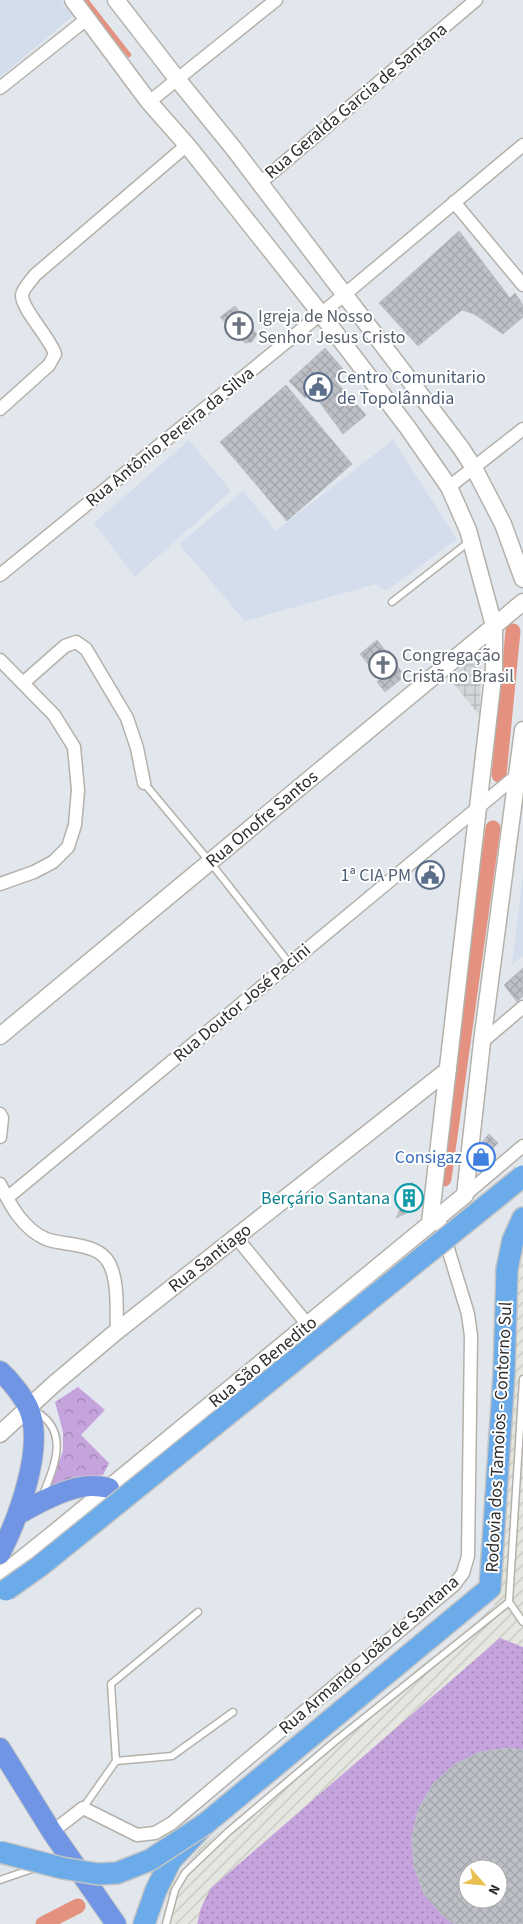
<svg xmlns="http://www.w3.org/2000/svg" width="523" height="1924" font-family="'Source Sans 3',sans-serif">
<defs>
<pattern id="industrial-furrows" width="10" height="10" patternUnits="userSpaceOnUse" patternTransform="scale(1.25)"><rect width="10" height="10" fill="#e5e6e0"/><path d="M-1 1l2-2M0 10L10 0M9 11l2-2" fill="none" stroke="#c5c6c0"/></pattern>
<pattern id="grass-dots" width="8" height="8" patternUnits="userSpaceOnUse" patternTransform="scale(1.25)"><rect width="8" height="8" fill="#c5a3dd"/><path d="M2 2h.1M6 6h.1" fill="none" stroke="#a085b4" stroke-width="1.8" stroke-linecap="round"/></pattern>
<pattern id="park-crowns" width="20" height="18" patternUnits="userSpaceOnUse" patternTransform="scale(1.25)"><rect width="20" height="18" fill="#c5a3dd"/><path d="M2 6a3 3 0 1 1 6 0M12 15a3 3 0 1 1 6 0" fill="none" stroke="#a085b4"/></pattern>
<pattern id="plaza-grid" width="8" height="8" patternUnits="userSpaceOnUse" patternTransform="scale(1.25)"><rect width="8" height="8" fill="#d3d6d9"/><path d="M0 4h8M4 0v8" fill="none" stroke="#b5b8bb"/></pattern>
<pattern id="building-cross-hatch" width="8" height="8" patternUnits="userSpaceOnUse" patternTransform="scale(1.25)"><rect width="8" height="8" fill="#bdc0c6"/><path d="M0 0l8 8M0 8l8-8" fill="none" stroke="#a3a5aa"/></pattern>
</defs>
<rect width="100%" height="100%" fill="#e1e7ed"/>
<path fill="url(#industrial-furrows)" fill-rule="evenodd" d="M523 1239V1924H161L170 1884 201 1847 494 1606 499 1583 520 1241ZM468 1869H498V1899H468Z"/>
<path fill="#d3ddec" d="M0 0H60L73 16 0 77Z
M189 440 231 491 135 577 94 523Z
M393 440 457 539 386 591 376 584 245 621 179 544 243 491 276 531Z
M523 874V956L512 965Z"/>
<path fill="url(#grass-dots)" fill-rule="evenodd" d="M500 1638 523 1647V1924H197L201 1908 210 1889ZM468 1869H498V1899H468Z"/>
<path fill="url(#park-crowns)" d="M78 1387 105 1410 81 1435 109 1463 103 1475 86 1477 45 1497 63 1451V1432L55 1402Z"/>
<path fill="url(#plaza-grid)" d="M481 651 480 716 449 678Z"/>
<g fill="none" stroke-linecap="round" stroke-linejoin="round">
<path stroke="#e4917f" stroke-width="4.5" d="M86 0 129 55"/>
<path stroke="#e4917f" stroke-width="15" d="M499 775 513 631
M444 1179 493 828
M43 1924 78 1906"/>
</g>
<path fill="url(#building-cross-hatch)" stroke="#bac1c8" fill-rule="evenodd" d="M459 231 510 298 515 293 523 305V317L503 334 474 314 462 310 418 346 379 303Z
M235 306 257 334 252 342 245 343 220 317Z
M325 348 344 370 334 379 366 415 343 434 312 392 305 398 289 381Z
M286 385 352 464 287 521 220 442Z
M377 640 405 676 385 692 377 682 380 679 360 654Z
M523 968V996L517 1002 504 985Z
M489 1134 498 1143 477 1165 476 1149Z
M412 1182 422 1206 396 1218 402 1204 397 1193Z
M509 1748 523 1750V1924H454L443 1916 424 1894 414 1867 412 1838 418 1810 433 1784 454 1765 480 1752ZM468 1869H498V1899H468Z"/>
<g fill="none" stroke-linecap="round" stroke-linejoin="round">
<defs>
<path id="service" d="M392 602 470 541
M144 783 210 862 290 964
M35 1411C71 1431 54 1467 42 1497
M509 1602 523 1622
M116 1761 172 1756 233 1712
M83 1808 116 1761 111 1684 198 1612
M0 1880 35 1868
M166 1924 175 1890 185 1873 228 1832 333 1743 509 1602 523 1379"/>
<path id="minor" d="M0 88 88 18
M149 102 276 0
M260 183 476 0
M454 202 523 285
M0 409 49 365 55 354C50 338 21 308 22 295 23 288 31 281 35 275L187 145
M449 487 523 429
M0 575 344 295 523 145
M0 660 54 715 74 747 78 790 75 825 68 847 53 862 34 872 0 884
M23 683 65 646 76 642 86 649 127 718 137 748 144 783
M482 1042 523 1007
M0 1114 2 1118 0 1137
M0 1184C10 1205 23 1229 46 1239 65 1246 98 1242 109 1263 119 1282 116 1310 117 1331
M465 1195 523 1146
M7 1198 521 772
M236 1237 308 1325
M52 1832 83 1808 137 1835 155 1833 172 1823 454 1585 463 1573 468 1556 471 1336 468 1314 438 1216"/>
<path id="tertiary" d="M73 0 149 102 187 145 321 314 408 428 449 487 468 530 494 626V669L430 1223
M116 0 178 80 234 149 461 448 474 468 503 524 523 579
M0 1036 523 602
M0 1434 54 1384 117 1331 448 1070
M0 1574 7 1571 58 1530 465 1195 482 1042 523 730"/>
<path id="primary" d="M0 1371C10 1380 22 1395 28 1407 46 1445 18 1519 0 1554
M19 1514C38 1503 70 1485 93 1486 99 1486 104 1487 109 1488
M0 1748 52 1832 116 1924"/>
<path id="trunk" d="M144 1924 156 1890 171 1860 205 1824 490 1588 504 1374 507 1269 513 1240 523 1218"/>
</defs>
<use href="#service" stroke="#b4b1aa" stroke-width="9"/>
<use href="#minor" stroke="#b4b1aa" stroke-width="15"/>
<use href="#tertiary" stroke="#b4b1aa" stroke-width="19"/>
<use href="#primary" stroke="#c4c4c4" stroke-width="22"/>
<use href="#trunk" stroke="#c4c4c4" stroke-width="24"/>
<use href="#service" stroke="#fff" stroke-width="6"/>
<use href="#minor" stroke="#fff" stroke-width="12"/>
<use href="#tertiary" stroke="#fff" stroke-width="16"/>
<use href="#primary" stroke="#6f95e4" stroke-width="20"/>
<use href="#trunk" stroke="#6cabea" stroke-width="21"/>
<defs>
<path id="trunk-bridge" d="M6 1590 40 1566 523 1176
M0 1852 62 1868 98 1874 117 1873 150 1860 205 1824"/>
</defs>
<use href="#trunk-bridge" stroke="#c4c4c4" stroke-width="24" stroke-linecap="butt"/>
<use href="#trunk-bridge" stroke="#6cabea" stroke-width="21"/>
</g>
<defs>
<symbol id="church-ring" viewBox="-11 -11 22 22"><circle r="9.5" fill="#fff" stroke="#6b7280" stroke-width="1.5"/><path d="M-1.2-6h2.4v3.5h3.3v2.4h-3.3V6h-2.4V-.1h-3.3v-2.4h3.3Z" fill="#6b7280"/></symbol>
<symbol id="civic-ring" viewBox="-11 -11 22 22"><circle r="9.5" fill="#fff" stroke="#5c6f8a" stroke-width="1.5"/><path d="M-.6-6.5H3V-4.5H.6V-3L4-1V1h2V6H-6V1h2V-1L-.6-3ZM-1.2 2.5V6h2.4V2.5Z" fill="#5c6f8a"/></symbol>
<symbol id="shop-ring" viewBox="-11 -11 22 22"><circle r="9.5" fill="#fff" stroke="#3f7fe0" stroke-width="1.5"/><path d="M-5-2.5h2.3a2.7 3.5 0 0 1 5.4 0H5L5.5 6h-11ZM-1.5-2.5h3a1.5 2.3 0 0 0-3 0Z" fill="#3f7fe0"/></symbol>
<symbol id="building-ring" viewBox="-11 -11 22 22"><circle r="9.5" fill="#fff" stroke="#0f9aa8" stroke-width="1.5"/><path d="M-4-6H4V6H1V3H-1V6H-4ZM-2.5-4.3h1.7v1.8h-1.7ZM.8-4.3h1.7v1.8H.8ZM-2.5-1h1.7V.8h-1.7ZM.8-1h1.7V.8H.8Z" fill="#0f9aa8"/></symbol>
</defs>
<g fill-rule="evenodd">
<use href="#church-ring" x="223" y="310" width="32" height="32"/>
<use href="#civic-ring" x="302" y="371" width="32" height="32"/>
<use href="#church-ring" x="367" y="649" width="32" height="32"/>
<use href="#civic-ring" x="414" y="859" width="32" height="32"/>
<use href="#shop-ring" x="465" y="1141" width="32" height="32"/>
<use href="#building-ring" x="393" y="1182" width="32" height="32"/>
</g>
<g text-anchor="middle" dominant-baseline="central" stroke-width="4" stroke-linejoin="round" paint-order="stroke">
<g font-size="18" fill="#2d2d2d" stroke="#fff">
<text transform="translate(356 101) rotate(-40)">Rua Geralda Garcia de Santana</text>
<text transform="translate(170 437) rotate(-39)">Rua Antônio Pereira da Silva</text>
<text transform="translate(262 819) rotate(-40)">Rua Onofre Santos</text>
<text transform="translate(242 1003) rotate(-40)">Rua Doutor José Pacini</text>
<text transform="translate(210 1258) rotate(-38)">Rua Santiago</text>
<text transform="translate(263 1362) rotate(-39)">Rua São Benedito</text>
<text transform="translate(499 1437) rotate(-87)">Rodovia dos Tamoios - Contorno Sul</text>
<text transform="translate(369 1655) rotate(-41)">Rua Armando João de Santana</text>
</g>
<g font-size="18" fill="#5b616d" stroke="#fff" text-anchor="start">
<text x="258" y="316">Igreja de Nosso<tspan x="258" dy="21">Senhor Jesus Cristo</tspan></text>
<text x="402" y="655">Congregação<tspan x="402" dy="21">Cristã no Brasil</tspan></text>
</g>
<g font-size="18" fill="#4e5e75" stroke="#fff" text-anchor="start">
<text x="337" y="377">Centro Comunitario<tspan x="337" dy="21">de Topolânndia</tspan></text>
<text x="411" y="875" text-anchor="end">1ª CIA PM</text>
</g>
<g font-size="18" fill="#366cbe" stroke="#fff" text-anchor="end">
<text x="462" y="1157">Consigaz</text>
</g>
<g font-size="18" fill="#0d838f" stroke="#fff" text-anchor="end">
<text x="390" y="1198">Berçário Santana</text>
</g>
</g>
<g transform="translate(483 1884) rotate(117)"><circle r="24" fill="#ffffff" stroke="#ababab"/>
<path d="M0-4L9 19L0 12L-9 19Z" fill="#e9bf52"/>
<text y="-8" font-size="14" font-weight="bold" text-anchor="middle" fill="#2d2d2d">N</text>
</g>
</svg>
